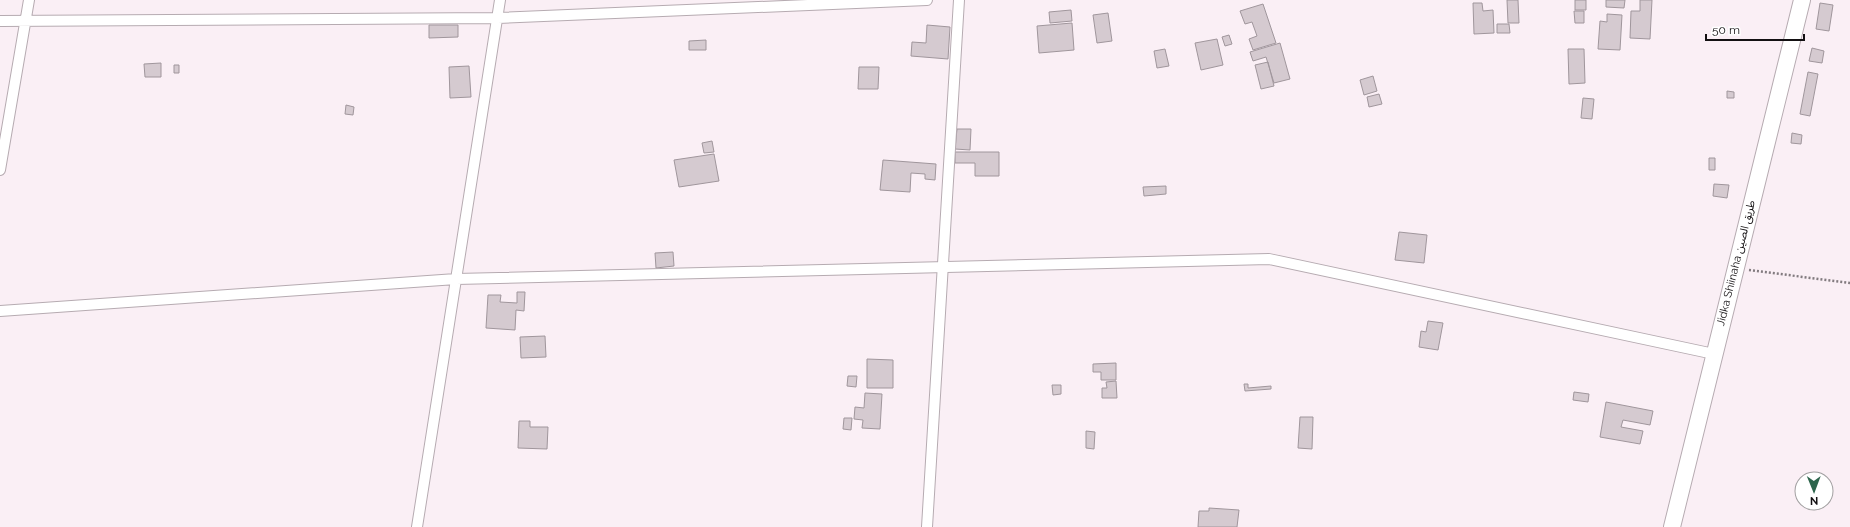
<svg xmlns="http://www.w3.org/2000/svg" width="1850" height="527" font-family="Raleway,'Noto Sans Arabic',sans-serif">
<rect width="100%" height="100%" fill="#faeff5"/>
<path fill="#d5cad0" stroke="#a0969c" d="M1507 0H1518L1519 23H1508Z
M1575 0H1586V10H1575Z
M1606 0H1625L1624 8 1606 7Z
M1640 0H1652L1650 39 1630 38 1631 11H1640Z
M1473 3H1482L1483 11 1493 10 1494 33 1474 34Z
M1820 3 1833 5 1829 31 1816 29Z
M1263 4 1276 43 1253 50 1249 39 1257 36 1252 22 1245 24 1240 11Z
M1071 10 1072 21 1050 23 1049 12Z
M1574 11H1584V23H1575Z
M1108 13 1112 41 1097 43 1093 15Z
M1607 14 1622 15 1620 50 1598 49 1600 21 1607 22Z
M1072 23 1074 50 1039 53 1037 26Z
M1497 24H1509L1510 33H1497Z
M429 25H458V37L429 38Z
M927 25 950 27 948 59 911 56 912 42 926 43Z
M1229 35 1232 44 1225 46 1222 37Z
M1217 39 1223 65 1201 70 1195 43Z
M706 40V50H689V41Z
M1280 43 1290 79 1274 83 1266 57 1253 61 1250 52Z
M1812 48 1824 51 1822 63 1809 61Z
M1165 49 1169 66 1157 68 1154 51Z
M1568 49H1584L1585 83 1569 84Z
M1268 62 1274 86 1261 89 1255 65Z
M161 63V77H145L144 64Z
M174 65H179V73H174Z
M469 66 471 97 450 98 449 67Z
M859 67H879L878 89H858Z
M1808 72 1818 74 1810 116 1800 114Z
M1373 76 1377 91 1364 95 1360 80Z
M1727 91 1734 92V98H1727Z
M1379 94 1382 104 1369 107 1367 97Z
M1583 98 1594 99 1592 119 1581 118Z
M346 105 354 107 353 115 345 114Z
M957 129H971L970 150 955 149Z
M1792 133 1802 135 1801 144 1791 143Z
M712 141 714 152 704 153 702 143Z
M955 152H999V176H975V163H955Z
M714 154 719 181 679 187 674 160Z
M1709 158H1715V170H1709Z
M883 160 936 164 935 180 925 179V174L911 173 910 192 880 190Z
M1714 184 1729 185 1727 198 1713 196Z
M1166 186V194L1144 196 1143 187Z
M1399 232 1427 235 1424 263 1395 260Z
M673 252 674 266 656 268 655 253Z
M517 292H525L524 311 516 310 515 330 486 328 488 295H501L500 302 517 303Z
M1428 321 1443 323 1438 350 1419 347 1421 331 1426 332Z
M545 336 546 357 521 358 520 337Z
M867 359 893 360V388H867Z
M1116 363V380H1101V372H1093V364Z
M848 376H857L856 387 847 386Z
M1116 381 1117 398H1102V388H1107L1106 382Z
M1244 384H1248V388L1271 386V389L1245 391Z
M1052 385H1061V394L1053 395Z
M1574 392 1589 394 1588 402 1573 400Z
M865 393 882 394 880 429 862 428 863 420 854 419 855 407 864 408Z
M1606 402 1653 411 1650 425 1623 420 1621 427 1643 431 1640 444 1600 437Z
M1300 417H1313L1312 449 1298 448Z
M844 418H852L851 430 843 429Z
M519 421H530V427H548L547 449 518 448Z
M1086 431 1095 432 1094 449 1086 448Z
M1209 508 1239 510 1237 527H1198L1199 511H1209Z"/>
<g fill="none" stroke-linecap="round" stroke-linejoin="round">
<defs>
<path id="street" d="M0 21 498 18 927 0
M0 170 29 0
M0 311 456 279 1269 259 1714 354
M417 527 500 0
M927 527 959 0"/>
<path id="primary" d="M1672 527 1802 0"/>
</defs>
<use href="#street" stroke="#b6abb1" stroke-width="12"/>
<use href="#primary" stroke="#b6abb1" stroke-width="18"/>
<path stroke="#827b7f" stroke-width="2.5" stroke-dasharray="2 2" stroke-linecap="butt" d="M1749 270 1850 283"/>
<use href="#street" stroke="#fff" stroke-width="10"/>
<use href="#primary" stroke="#fff" stroke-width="16"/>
</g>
<g text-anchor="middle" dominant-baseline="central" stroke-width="3" stroke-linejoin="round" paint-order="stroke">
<g font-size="11" fill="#131012" stroke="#fff">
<text transform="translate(1736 263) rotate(-76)">Jidka Shiinaha طريق الصين</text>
</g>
</g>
<g transform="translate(1814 491) rotate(179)"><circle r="19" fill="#ffffff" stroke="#a19fa0"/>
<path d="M0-3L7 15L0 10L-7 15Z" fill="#2d654c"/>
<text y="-6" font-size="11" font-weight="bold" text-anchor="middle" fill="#131012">N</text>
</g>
<path d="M1706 34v6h98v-6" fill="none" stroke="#131012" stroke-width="2"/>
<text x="1712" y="34" font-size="12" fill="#131012" stroke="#ffffff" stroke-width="3" paint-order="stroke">50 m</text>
</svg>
